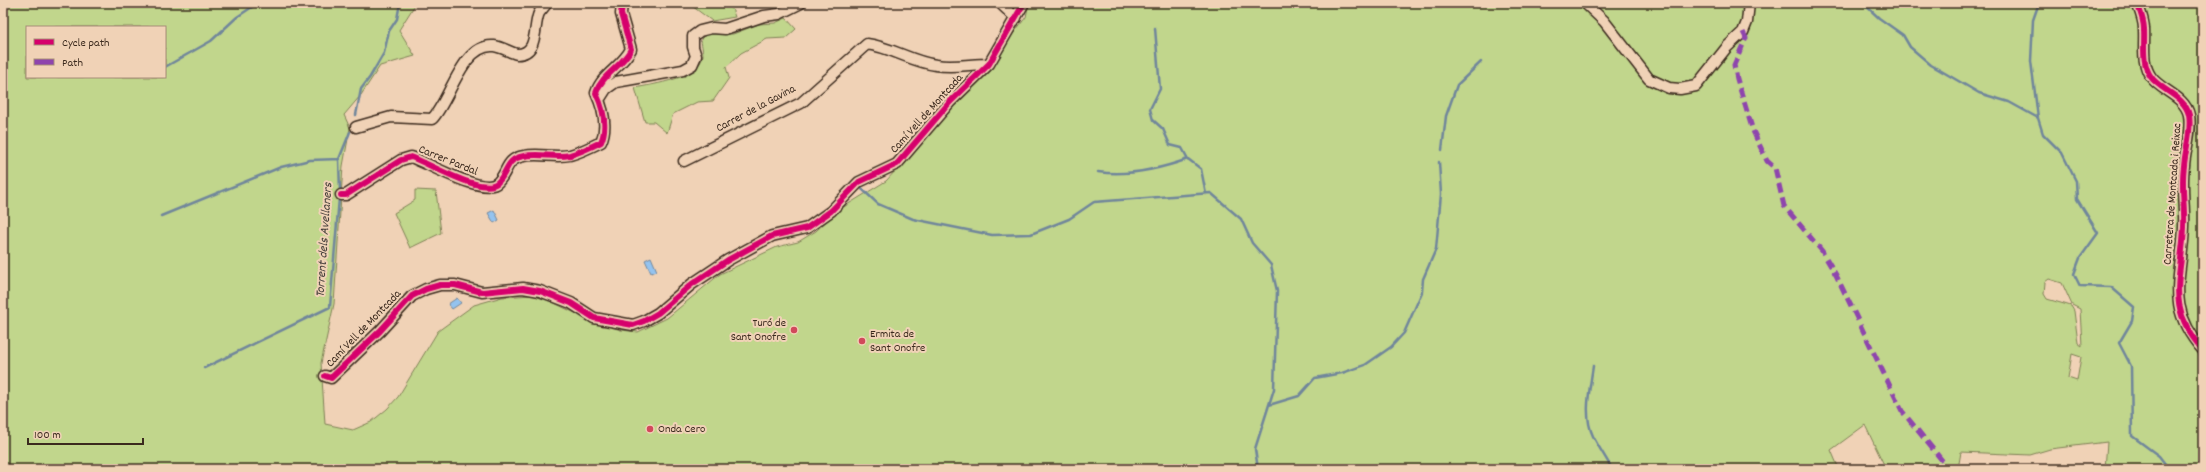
<svg xmlns="http://www.w3.org/2000/svg" width="2206" height="472" font-family="Dekko,sans-serif">
<rect width="100%" height="100%" fill="#f0d2b6"/>
<filter id="ink" filterUnits="userSpaceOnUse"><feTurbulence type="fractalNoise" baseFrequency=".025" numOctaves="2"/><feDisplacementMap in="SourceGraphic" scale="8" xChannelSelector="R" yChannelSelector="G"/><feConvolveMatrix kernelMatrix="1 2 1 2 8 2 1 2 1" color-interpolation-filters="sRGB"/></filter>
<g filter="url(#ink)">
<path fill="#c1d68c" stroke="#7e8055" fill-rule="evenodd" d="M3 3H416L399 30 415 56 380 66 361 95 344 115 350 128 343 166 334 304 321 363 325 424 353 430 371 422 387 409 398 397 438 331 474 305 502 297 532 295 552 302 592 321 621 330 638 332 667 318 720 274 777 247 798 242 816 231 837 211 886 181 948 113 1006 43 1026 17 1029 3H2203V469H2105L2107 442 2050 449 2030 455 1961 452 1958 469H1886L1865 425 1831 450 1839 469H3ZM27 27H165V77H27ZM2049 279 2062 283 2072 305 2080 309 2082 346 2078 343 2074 311 2071 306 2047 299 2044 294 2045 282ZM2072 354 2081 357 2077 381 2068 378Z
M688 3H730L735 17 712 21Z
M786 18 796 29 786 38 767 39 741 53 726 67 729 78 713 101 697 102 673 114 667 133 654 122H645L635 88C653 84 700 79 703 55 703 50 701 43 701 39L706 34H733L759 24 775 23Z
M415 190 436 191 441 233 410 248 394 213 415 200Z"/>
<path fill="#94c3ef" stroke="#70869b" d="M494 210 499 220 494 223 488 213Z
M651 257 657 271 651 273 645 260Z
M457 298 461 303 452 309 448 304Z"/>
<g fill="none" stroke-linecap="round" stroke-linejoin="round">
<path stroke="#70869b" stroke-width="2.5" d="M1863 3 1879 18 1903 35 1910 47 1931 65 1979 93 2009 102 2038 118
M2039 3 2033 20 2031 61 2038 118 2043 134 2062 153 2076 181 2077 199 2098 233 2080 258 2074 274 2080 286 2111 287 2134 307 2132 321 2119 343 2131 366 2132 436 2159 456 2169 469
M1155 28 1160 89 1150 109 1153 120 1163 129 1170 145 1182 148 1188 159 1201 169 1206 194
M165 67 211 41 237 17 258 3
M356 115 361 89 370 77 384 53 389 31 397 19 400 3
M1442 150 1446 116 1457 85 1481 62
M1098 172C1127 176 1160 169 1188 159
M862 189 878 204 913 219 992 235 1031 234 1069 219 1094 202 1211 193 1241 219 1252 243 1271 265 1277 291 1274 389 1255 449 1258 469
M340 193 339 159 350 132
M161 216 281 167 310 160 339 159
M1593 366C1590 388 1583 415 1593 436 1599 448 1606 458 1612 469
M204 368 330 307 339 198
M1269 405 1299 396 1315 378 1342 373 1365 365 1391 347 1404 333 1422 292 1423 279 1436 249 1441 194 1439 162"/>
<defs>
<path id="minor" d="M1000 3 1016 18
M1585 3 1604 21 1649 79 1669 88 1680 89 1696 86 1727 47 1743 32 1747 22 1749 3
M2137 3C2140 11 2144 20 2144 29 2145 45 2141 63 2151 77 2161 91 2185 96 2189 115 2192 132 2185 149 2184 166 2181 186 2185 207 2184 227 2182 278 2164 306 2203 350
M599 100 606 89 616 82 683 70 692 65 696 56 693 47V36L700 31 712 28 725 29 764 16 779 14 801 3
M356 127 391 117 432 119C450 101 462 43 494 46 502 47 509 52 517 54 539 54 533 26 539 13 541 10 545 6 547 3
M684 161 801 103 867 44C891 47 912 62 936 65 953 68 971 64 989 64
M341 195H346L401 160 411 157C428 163 485 197 498 182 509 171 505 159 524 156 539 153 555 158 570 155 581 152 591 147 601 142 608 126 603 108 596 93 602 74 622 67 631 49L621 14 622 3
M325 376 331 378 380 331 412 296 426 289 440 285H455L482 292 523 288 540 291 571 303 594 318 633 325 644 321 658 313 692 284 728 260 772 236 807 228 831 211 859 182 897 164 950 102 989 64 1024 3"/>
</defs>
<use href="#minor" stroke="#3b2a1e" stroke-width="13"/>
<use href="#minor" stroke="#f0d2b6" stroke-width="10"/>
<path stroke="#8e44ad" stroke-width="5" stroke-dasharray="10 5" stroke-linecap="butt" d="M1743 32 1746 38 1734 65 1737 79 1753 131 1767 161 1775 168 1784 206 1822 251 1836 275 1902 411 1949 469"/>
<defs>
<path id="cycleway" d="M2137 3C2140 11 2144 20 2144 29 2145 45 2141 63 2151 77 2161 91 2185 96 2189 115 2192 132 2185 149 2184 166 2181 186 2185 207 2184 227 2182 278 2164 306 2203 350
M341 195H346L401 160 411 157C428 163 485 197 498 182 509 171 505 159 524 156 539 153 555 158 570 155 581 152 591 147 601 142 608 126 603 108 596 93 602 74 622 67 631 49L621 14 622 3
M325 376 331 378 380 331 412 296 426 289 440 285H455L482 292 523 288 540 291 571 303 594 318 633 325 644 321 658 313 692 284 728 260 772 236 807 228 831 211 859 182 897 164 950 102 989 64 1024 3"/>
</defs>
<use href="#cycleway" stroke="#f0d2b6" stroke-width="8"/>
<use href="#cycleway" stroke="#d6006c" stroke-width="6"/>
</g>
</g>
<g fill="#d1495b" stroke="#f0d2b6" stroke-width="1.5">
<circle cx="794" cy="330" r="4"/>
<circle cx="862" cy="341" r="4"/>
<circle cx="650" cy="429" r="4"/>
</g>
<g text-anchor="middle" dominant-baseline="central" stroke-width="4" stroke-linejoin="round" paint-order="stroke">
<g font-size="12" fill="#3b2a1e" stroke="#f0d2b6">
<text transform="translate(756 109) rotate(-28)">Carrer de la Gavina</text>
<text transform="translate(927 114) rotate(-48)">Camí Vell de Montcada</text>
<text transform="translate(448 161) rotate(22)">Carrer Pardal</text>
<text transform="translate(2173 194) rotate(-86)">Carretera de Montcada i Reixac</text>
<text transform="translate(364 329) rotate(-46)">Camí Vell de Montcada</text>
</g>
<g font-size="12" fill="#3b2a1e" stroke="#f0d2b6" text-anchor="start">
<text x="786" y="323" text-anchor="end">Turó de<tspan x="786" dy="14">Sant Onofre</tspan></text>
<text x="870" y="334">Ermita de<tspan x="870" dy="14">Sant Onofre</tspan></text>
<text x="658" y="429">Onda Cero</text>
</g>
<g font-size="13" font-style="italic" fill="#48413d" stroke="#f0d2b6">
<text transform="translate(325 240) rotate(-86)">Torrent dels Avellaners</text>
</g>
</g>
<rect width="2206" height="472" fill="none" stroke="#f0d2b6" stroke-width="16"/>
<rect x="8" y="8" width="2190" height="456" fill="none" stroke="#3b2a1e" stroke-width="1.5" filter="url(#ink)"/>
<rect x="26" y="26" width="140" height="52" fill="#f0d2b6" stroke="#a88f79"/>
<rect x="34" y="39" width="20" height="6" fill="#d6006c" stroke="#a88f79"/>
<text x="62" y="46" font-size="12" fill="#3b2a1e">Cycle path</text>
<rect x="34" y="59" width="20" height="6" fill="#8e44ad" stroke="#a88f79"/>
<text x="62" y="66" font-size="12" fill="#3b2a1e">Path</text>
<path d="M28 438v6h115v-6" fill="none" stroke="#3b2a1e" stroke-width="2"/>
<text x="34" y="438" font-size="12" fill="#3b2a1e" stroke="#f0d2b6" stroke-width="3" paint-order="stroke">100 m</text>
</svg>
